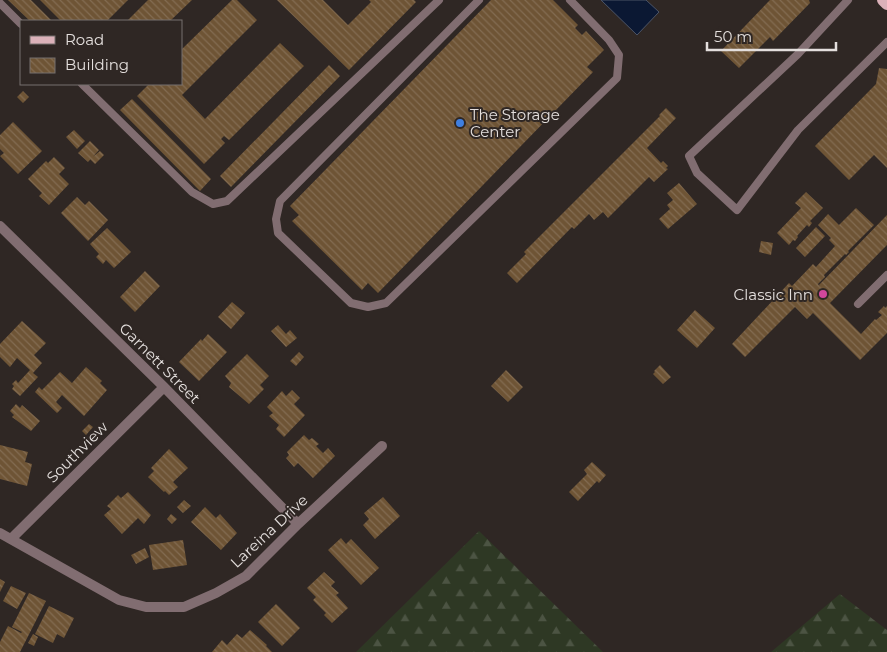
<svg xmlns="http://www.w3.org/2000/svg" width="887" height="652" font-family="Montserrat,sans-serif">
<defs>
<pattern id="forest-firs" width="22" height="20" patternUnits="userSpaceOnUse" patternTransform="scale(1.25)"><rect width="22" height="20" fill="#2e3824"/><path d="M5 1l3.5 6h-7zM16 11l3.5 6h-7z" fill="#4c5443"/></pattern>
<pattern id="building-back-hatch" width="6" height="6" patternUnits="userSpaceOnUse" patternTransform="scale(1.25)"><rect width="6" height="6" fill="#6e5435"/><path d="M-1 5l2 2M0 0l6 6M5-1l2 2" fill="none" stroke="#836c52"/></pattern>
</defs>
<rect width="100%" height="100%" fill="#2f2724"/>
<path fill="url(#forest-firs)" d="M479 531 603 652H356Z
M840 594 887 630V652H771Z"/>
<path fill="#0b1833" stroke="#4c5466" d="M601 0H646L659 12 637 35Z"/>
<path fill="url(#building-back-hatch)" d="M8 0H31L52 21H30Z
M40 0H128L107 21H61Z
M148 0H192L170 21H127Z
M232 0H237L257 20 182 95 205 119 280 43 304 66 229 140 224 136 221 139 225 143 204 164 137 96 149 84H181V50Z
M277 0H323L348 25 371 2 369 0H414L416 2 349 70Z
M491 0H553L578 25 575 28 582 35 586 31 604 50 587 67 593 72 378 293 368 283 362 290 292 221 299 215 290 206Z
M770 0H809L810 3 773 41 770 37 739 68 721 51Z
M329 65 340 76 231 187 220 176Z
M879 68 887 69V168L874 155 849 180 815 146 876 84Z
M23 91 29 97 23 103 17 97Z
M132 99 211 179 200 191 120 110Z
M666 108 676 118 647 148 661 163 663 161 668 166 666 168 668 169 654 182 649 177 608 218 603 212 594 220 589 214 574 229 572 227 517 283 507 273 526 254 524 252 660 116 659 115Z
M13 122 42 151 18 174 0 156 4 153 0 149V135Z
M74 130 85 141 77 149 66 137Z
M90 141 99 150 88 162 78 153Z
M100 151 104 155 95 164 90 159Z
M54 157 65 168 59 174 69 184 49 205 39 196 42 193 28 179 46 161 48 163Z
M679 183 697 204 668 229 659 219 670 209 667 205 673 200 667 193Z
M806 192 823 208 810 221 812 223 809 227 807 225 797 236 798 237 795 241 793 240 789 245 777 233 801 208 795 203Z
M77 197 85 205 89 201 108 220 88 241 61 213Z
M856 208 874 225 848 251 849 252 846 255 845 254 824 275 825 277 745 357 732 344 789 283 792 286 813 264 816 267 835 246 829 240 831 238 818 225 828 214 839 225Z
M887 215V245L830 303 861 334 875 319 876 320 882 315 878 312 884 306 885 308 887 306V333L860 360 813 313 807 319 795 307 818 284 820 287 819 285Z
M816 227 825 236 805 257 796 248Z
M107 228 131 252 114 268 106 260 103 264 96 257 99 254 90 244Z
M761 241 773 243 771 255 759 252Z
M145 271 160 286 135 312 120 297Z
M232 302 245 313 231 329 218 317Z
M695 310 715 328 697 348 677 330Z
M22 321 46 343 34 355 42 363 33 373 38 377 20 396 12 389 14 386 12 384 16 380 18 383 30 370 17 358 10 367 0 357V344Z
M278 325 286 334 290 330 297 338 286 347 271 331Z
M208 334 227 352 199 381 179 362 201 339 202 341Z
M299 352 304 357 296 366 290 361Z
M247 354 269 376 260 385 264 389 249 404 229 387 231 383 225 376Z
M660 365 671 377 663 384 653 374 655 372 654 371Z
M86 367 102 381 100 383 107 390 84 416 62 395 56 402 62 408 57 413 35 392 39 387 42 390 60 372 72 383Z
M506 370 523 387 508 402 491 386Z
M292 390 300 398 294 404 305 415 284 437 276 429 279 425 269 416 273 413 267 407 282 391 286 396Z
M16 404 20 408 22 405 40 421 31 431 12 417 14 415 10 411Z
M89 424 93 427 86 435 82 431Z
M304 435 309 440 312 438 319 444 316 446 323 453 328 448 335 456 313 478 298 463 294 467 286 458 289 455 287 452Z
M0 445 28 452 25 462 32 464 27 486 0 479Z
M169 449 188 468 173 482 178 487 169 495 165 491 164 492 148 477 154 471 151 468Z
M592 462 606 475 599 483 597 481 578 501 569 492 587 474 584 470Z
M128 492 151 515 144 524 138 518 122 534 104 515 111 509 107 506 118 495 121 498Z
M383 497 400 516 375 539 363 525 369 519 364 513Z
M184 500 191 506 183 513 177 507Z
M205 507 216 518 220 514 237 533 221 550 191 522Z
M171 514 177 519 172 524 167 519Z
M341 538 346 544 351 539 379 568 361 585 328 550Z
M183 540 187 565 153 570 149 545Z
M145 548 149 557 136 564 131 555Z
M324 572 335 582 331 586 339 593 336 595 348 608 332 623 324 615 326 613 313 600 316 597 307 588Z
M0 579 5 582 0 592Z
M11 586 26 593 17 609 3 601Z
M29 593 46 601 20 652H0V642L8 626 21 633 22 632 12 627Z
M276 604 300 628 282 646 258 622Z
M49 606 74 618 64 638 57 634 53 643 35 634Z
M250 630 267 645 266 646 272 652H212L222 640 227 645 237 634 242 638Z
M33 634 38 637 34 646 28 643Z"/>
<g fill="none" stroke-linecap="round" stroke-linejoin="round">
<path stroke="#816d71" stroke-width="8" d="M479 0 280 201 276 219 278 233 351 303 368 307 386 303 617 78 619 55 609 40 570 0
M848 0 798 54 689 156 697 173 737 210 798 130 887 42
M0 3 21 24
M82 84 192 192 213 204 227 201 439 0
M858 304 887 275"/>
<path stroke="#816d71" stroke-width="10" d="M0 226 164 387 298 524
M0 533 119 600 146 607H184L216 593 246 576 298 524 382 446
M11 539 164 387"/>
<path stroke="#dbb1b9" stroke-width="12" d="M883 0 887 4"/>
</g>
<circle fill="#3f7fe0" stroke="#2f2724" stroke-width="2" cx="460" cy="123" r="5"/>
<circle fill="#d1479c" stroke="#2f2724" stroke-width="2" cx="823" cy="294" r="5"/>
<g text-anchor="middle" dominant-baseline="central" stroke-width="4" stroke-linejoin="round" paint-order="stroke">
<g font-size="15" fill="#e4dfdd" stroke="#2f2724" text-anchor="start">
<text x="470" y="114">The Storage<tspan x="470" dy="17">Center</tspan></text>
<text x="813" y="294" text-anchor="end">Classic Inn</text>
</g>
<g font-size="15" fill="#e4dfdd" stroke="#2f2724">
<text transform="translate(160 363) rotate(45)">Garnett Street</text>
<text transform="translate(77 452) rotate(-45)">Southview</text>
<text transform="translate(269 531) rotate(-43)">Lareina Drive</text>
</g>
</g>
<rect x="20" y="20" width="162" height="65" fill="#2f2724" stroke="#77716e"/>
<rect x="30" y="36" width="25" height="8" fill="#dbb1b9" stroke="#77716e"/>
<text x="65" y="45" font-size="15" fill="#e4dfdd">Road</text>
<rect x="30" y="58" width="25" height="15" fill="url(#building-back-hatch)" stroke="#77716e"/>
<text x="65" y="70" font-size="15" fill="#e4dfdd">Building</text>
<path d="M707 42v8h129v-8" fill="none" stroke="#e4dfdd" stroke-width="2.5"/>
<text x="714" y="42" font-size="15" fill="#e4dfdd" stroke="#2f2724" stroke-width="4" paint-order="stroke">50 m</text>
</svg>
